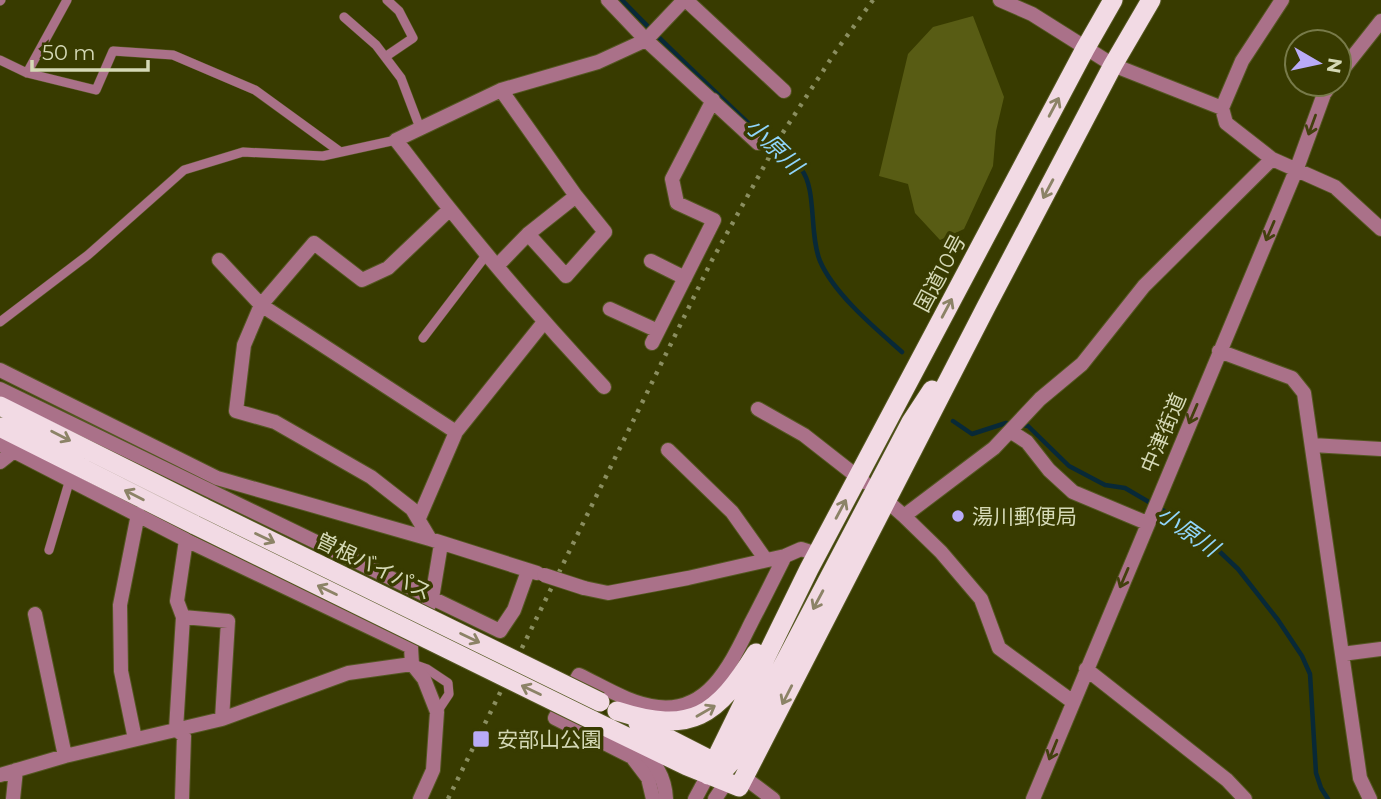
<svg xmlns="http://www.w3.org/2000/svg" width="1381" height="799" font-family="Montserrat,'Noto Sans JP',sans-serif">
<rect width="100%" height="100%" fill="#383b00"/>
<path fill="#585c14" d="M973 16 1004 97 996 131 993 166 964 229 940 240 915 213 908 184 879 176 908 54 933 27Z"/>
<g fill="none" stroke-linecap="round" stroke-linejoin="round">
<path stroke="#082937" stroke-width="4.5" d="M622 0C666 46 713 90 760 134 773 146 789 155 801 169 817 188 809 235 820 261 834 294 876 329 902 352
M953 421 972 434 1006 423 1013 424
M1022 425 1028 426 1069 466 1105 485 1125 488 1166 512 1202 535 1238 569 1278 620 1302 656 1310 674 1316 773 1321 788 1328 799"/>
<defs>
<path id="service" d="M0 1 1 0
M344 17 376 45 401 78 420 128
M385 57 413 38 399 11 387 0
M0 60 27 73 96 90 113 51 173 55 255 90 339 151
M27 73 67 0
M0 322 88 255 184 170 243 152 323 156 396 140
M423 338 487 254
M49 550 70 479
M413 664 427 669 448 683 449 694 437 712"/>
<path id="minor" d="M608 0 646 40 758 143
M686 0 784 91
M1000 0 1032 14 1113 65 1222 108 1226 123 1272 159 1335 187 1381 229
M1339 74 1381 21
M1222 108 1242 61 1282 0
M449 210 388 268 362 280 314 243 261 305 456 432 544 322
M528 234 566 276 605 232 576 196
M219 260 261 305 244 345 236 411 275 422 371 477 412 509 430 539
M651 261 685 278
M497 266 528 234 576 196 501 90
M610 309 658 331
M652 343 714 220 677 203 672 179 713 100
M1219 351 1292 378 1304 393 1360 778 1370 799
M0 370 217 478 430 539 537 573
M604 387C530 308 461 226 396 140L501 90 598 62 646 40 684 0
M0 389 500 631 514 610 528 571
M758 409 804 435 864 482
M1010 431 1027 442 1049 470 1073 492 1147 523
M0 444 186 540 411 647 412 664 424 679 437 712 433 770 420 799
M1312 445 1381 449
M668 450 732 512 766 560
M0 462 14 451
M880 495 904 516 941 552 981 599 999 648 1073 702
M904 516 994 448 1040 399 1082 364 1144 286 1272 159
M419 518 456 432
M584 588 608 593 688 578 785 556 801 549 817 554
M35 614 65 756
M183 617 177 601 186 540
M412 643 432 598 441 544
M1342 654 1381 649
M1086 669 1227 780 1245 799
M135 739 121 671 120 605 138 514
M0 775 65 756 222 719 348 673 412 664
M13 799 16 770
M182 799 184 736 176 729 183 617 228 621 222 719
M653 799 648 778 632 757 555 718 579 675C604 687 630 704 658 707 710 713 732 661 751 623 763 600 774 578 785 556
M1033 799 1297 168 1324 94 1331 84"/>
<path id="tertiary" d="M638 747C655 762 665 776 666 799
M695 799 708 775
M715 799 723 787 745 778 773 799"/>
<path id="trunk" d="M0 406 204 508
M0 427 195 525
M617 711C692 735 717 716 756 653
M592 720 687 766 739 787 986 307 1113 65 1151 0
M638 723 726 768
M708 775 809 569 1085 49 1113 0
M708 775C724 773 730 765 738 751L911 422 932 390"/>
</defs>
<use href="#service" stroke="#545721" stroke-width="10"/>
<use href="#minor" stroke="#545721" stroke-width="16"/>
<use href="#tertiary" stroke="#545721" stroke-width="16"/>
<use href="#trunk" stroke="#545721" stroke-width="21"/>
<use href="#service" stroke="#aa7189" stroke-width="9"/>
<use href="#minor" stroke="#aa7189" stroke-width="14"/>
<use href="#tertiary" stroke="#aa7189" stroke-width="14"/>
<use href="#trunk" stroke="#f2dae4" stroke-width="19"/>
<path stroke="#8a8e5f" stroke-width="4.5" stroke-dasharray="3.5 7" stroke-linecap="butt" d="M448 799 711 262 782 134 836 51 873 0"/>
<defs>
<path id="minor-bridge" d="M544 575 584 588"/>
<path id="trunk-bridge" d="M204 508 600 702
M195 525 592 720"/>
</defs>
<use href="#minor-bridge" stroke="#545721" stroke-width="16" stroke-linecap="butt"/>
<use href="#trunk-bridge" stroke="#545721" stroke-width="21" stroke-linecap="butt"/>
<use href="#minor-bridge" stroke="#aa7189" stroke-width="14"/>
<use href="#trunk-bridge" stroke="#f2dae4" stroke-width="19"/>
</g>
<defs><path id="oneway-shaft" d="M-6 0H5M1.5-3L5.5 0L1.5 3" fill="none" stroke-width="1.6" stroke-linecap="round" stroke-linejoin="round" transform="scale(1.75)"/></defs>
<g stroke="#8c8367">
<use href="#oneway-shaft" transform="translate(1054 107) rotate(-62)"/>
<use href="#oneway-shaft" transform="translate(1048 189) rotate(118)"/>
<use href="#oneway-shaft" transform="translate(947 308) rotate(-62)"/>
<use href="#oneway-shaft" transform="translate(61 436) rotate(27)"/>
<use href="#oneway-shaft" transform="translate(134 495) rotate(-153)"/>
<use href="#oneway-shaft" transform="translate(841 509) rotate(-62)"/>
<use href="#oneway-shaft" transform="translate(265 538) rotate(26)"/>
<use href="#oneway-shaft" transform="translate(327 590) rotate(-154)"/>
<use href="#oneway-shaft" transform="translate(818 600) rotate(118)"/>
<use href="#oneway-shaft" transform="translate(470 638) rotate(26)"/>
<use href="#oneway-shaft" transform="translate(531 690) rotate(-154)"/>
<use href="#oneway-shaft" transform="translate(787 695) rotate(117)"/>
<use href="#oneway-shaft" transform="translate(706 711) rotate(-30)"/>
</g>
<g stroke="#43400e">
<use href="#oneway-shaft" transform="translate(1312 125) rotate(110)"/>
<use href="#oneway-shaft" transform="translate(1270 231) rotate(113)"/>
<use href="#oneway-shaft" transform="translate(1193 414) rotate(113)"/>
<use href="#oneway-shaft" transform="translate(1124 578) rotate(113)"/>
<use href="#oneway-shaft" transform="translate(1053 750) rotate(112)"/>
</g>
<g fill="#b9abf7" stroke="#383b00" stroke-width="2.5">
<circle cx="958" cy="516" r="7"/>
<rect x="472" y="730" width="18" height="18" rx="3.5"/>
</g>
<g text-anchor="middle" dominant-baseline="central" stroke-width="7" stroke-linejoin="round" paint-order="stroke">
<g font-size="21" fill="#d5d9b6" stroke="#383b00">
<text transform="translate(940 273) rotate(-62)">国道10号</text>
<text transform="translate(1163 433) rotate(-67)">中津街道</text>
<text transform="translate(374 566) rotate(26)">曽根バイパス</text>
</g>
<g font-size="21" fill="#d5d9b6" stroke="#383b00" text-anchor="start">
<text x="972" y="516">湯川郵便局</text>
<text x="497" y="739">安部山公園</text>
</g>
<g font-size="23" font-style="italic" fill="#90d5fa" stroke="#383b00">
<text transform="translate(774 146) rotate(44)">小原川</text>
<text transform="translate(1188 531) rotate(35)">小原川</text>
</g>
</g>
<g transform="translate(1318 63) rotate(99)"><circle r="33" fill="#383b00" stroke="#777a49" stroke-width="2"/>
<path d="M0-5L12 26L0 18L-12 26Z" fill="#b9abf7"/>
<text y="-10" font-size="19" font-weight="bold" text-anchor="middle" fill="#d5d9b6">N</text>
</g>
<path d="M32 60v10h116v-10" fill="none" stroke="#d5d9b6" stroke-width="3.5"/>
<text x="42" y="60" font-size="21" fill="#d5d9b6" stroke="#383b00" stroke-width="5" paint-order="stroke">50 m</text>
</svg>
